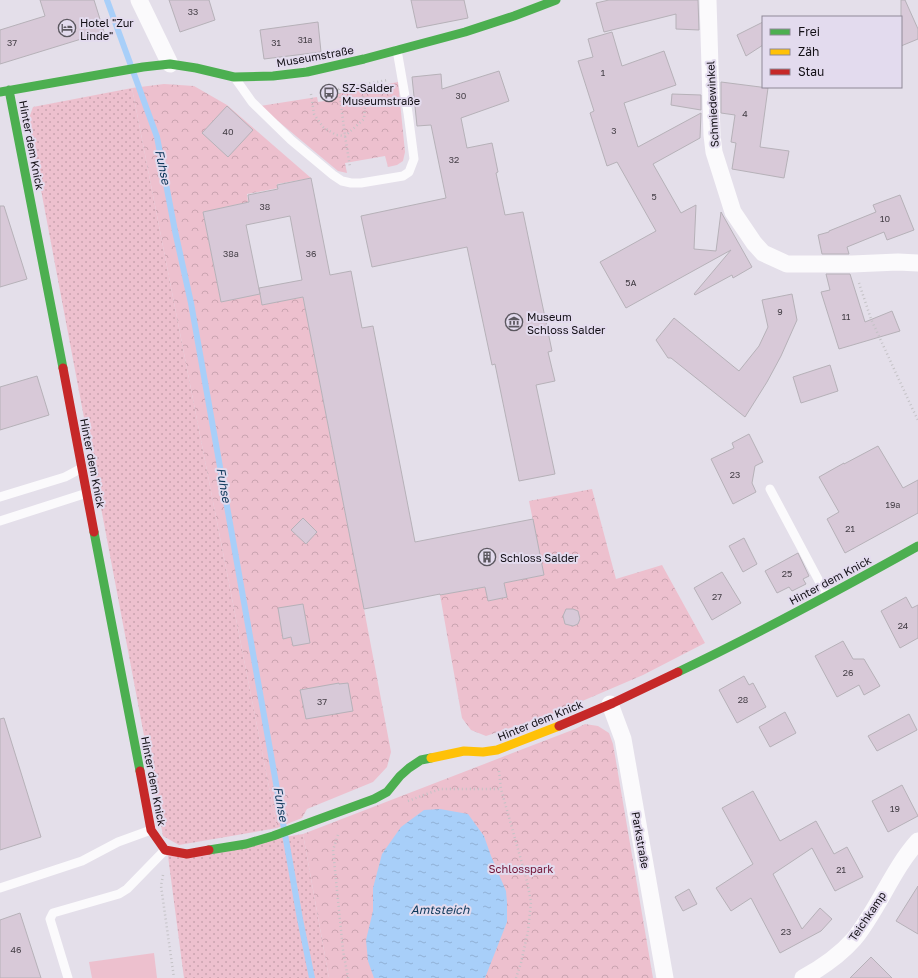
<svg xmlns="http://www.w3.org/2000/svg" width="918" height="978" font-family="'Golos Text',sans-serif">
<defs>
<pattern id="grass-dots" width="8" height="8" patternUnits="userSpaceOnUse"><rect width="8" height="8" fill="#edc0ce"/><path d="M2 2h.1M6 6h.1" fill="none" stroke="#caa4b0" stroke-width="1.8" stroke-linecap="round"/></pattern>
<pattern id="park-crowns" width="20" height="18" patternUnits="userSpaceOnUse"><rect width="20" height="18" fill="#edc0ce"/><path d="M2 6a3 3 0 1 1 6 0M12 15a3 3 0 1 1 6 0" fill="none" stroke="#caa4b0"/></pattern>
<pattern id="water-ripples" width="26" height="14" patternUnits="userSpaceOnUse"><rect width="26" height="14" fill="#a8cff9"/><path d="M2 4q2-2 4 0t4 0M15 11q2-2 4 0t4 0" fill="none" stroke="#90b1d5"/></pattern>
</defs>
<rect width="100%" height="100%" fill="#e4dfea"/>
<path fill="url(#grass-dots)" d="M132 88 277 828 179 845 163 836 28 121 33 107Z
M303 834 329 978H184L168 856Z"/>
<path fill="url(#park-crowns)" d="M398 82 405 152 403 161 397 165 388 167 385 156 345 163 347 173 338 171 260 106 317 97 318 102 331 100 332 95Z
M164 84 194 86 227 105 311 178 277 184 278 188 247 194 248 202 203 212 221 302 260 294 262 305 303 297 364 609 391 752 387 767 373 782 307 809 302 818 277 828 132 88Z
M592 489 616 579 662 565 705 643 643 675 552 714 486 736 471 730 462 718 440 595 485 587 489 601 507 597 504 583 544 575 529 501Z
M585 724 598 726 609 733 613 744 653 978H329L303 834 575 729Z"/>
<path fill="#edc0ce" d="M154 953 157 978H92L89 962Z"/>
<path fill="url(#water-ripples)" d="M440 809 468 814 484 836 491 856 506 891 507 903V922L485 978H374L368 961 366 940 373 911V888L382 854 401 827 424 810Z"/>
<g fill="none" stroke-linecap="round" stroke-linejoin="round">
<path stroke="#a8cff9" stroke-width="6" d="M107 0 157 137 175 231 191 303 300 919 312 978"/>
</g>
<path fill="#d8c9d8" stroke="#b6b1b8" d="M40 0H94L104 32 0 64V30L45 16Z
M169 0H209L215 20 180 32Z
M411 0H464L468 18 417 28Z
M609 0H698L699 30 676 29V14L604 32 596 3Z
M901 0H905L918 29V39L901 46Z
M318 22 321 52 264 59 260 30Z
M763 22V45L746 56 737 35Z
M612 32 622 66 664 51 676 85 624 103 638 147 701 113 700 138 653 164 681 213 696 205 694 249 716 251 721 212 752 267 733 278 732 275 695 295 694 294 731 250 626 308 600 262 656 231 617 162 607 166 590 113 594 111 578 61 593 57 588 39Z
M499 71 509 101 461 118 467 148 492 143 498 172 496 173 505 215 523 212 552 351 548 352 555 381 536 385 555 474 519 481 495 364 492 365 467 247 372 267 361 216 446 198 431 125 417 126 412 77 441 74 442 89Z
M721 82 768 88 760 147 789 151 784 178 732 169 736 143 731 142 735 115 721 113Z
M672 94 701 95V110L671 105Z
M227 106 253 130 228 157 202 133Z
M311 178 330 275 351 271 362 328 373 326 415 542 533 519 544 575 504 583 507 597 488 601 485 587 440 595V594L364 609 303 297 262 305 259 288 302 280 290 216 246 225 260 294 221 302 203 212 249 202 248 195 278 189 277 185Z
M900 195 914 230 887 240 884 232 847 247 849 254H822L818 235 829 232V231L876 212 873 205Z
M0 206H4L27 279 0 287Z
M826 274H850L865 322 892 311 900 331 839 349 821 292 830 290Z
M792 294 797 320 781 356 767 382 745 417 671 358H668L656 340 674 318 739 371 759 346 768 327 762 300Z
M830 365 838 391 801 403 793 377Z
M37 376 49 415 0 430V387Z
M749 434 763 462 755 466 752 483 756 492 733 504 711 459 734 448 732 443Z
M878 446 903 488 918 480V513L845 553 827 519 839 512 819 477 844 463V464Z
M303 518 317 532 306 544 291 530Z
M744 538 757 564 743 572 729 546Z
M798 553 809 576 803 579 806 584 792 591 789 587 777 593 765 571Z
M722 572 741 603 712 620 694 588Z
M906 597 912 608 918 605V638L900 648 881 611Z
M303 604 310 643 293 646 291 637 283 639 278 608Z
M566 609H573L578 611 580 619 578 624 573 626 565 624 563 616Z
M843 641 853 659H864L880 686 864 695 859 685 837 697 815 656Z
M744 676 749 685 753 683 766 707 737 723 719 690Z
M339 683V684L348 683 353 711 306 719 300 690Z
M785 712 796 733 770 747 759 727Z
M909 714 917 730 877 751 868 736Z
M4 718 41 837 0 850V719Z
M902 785 918 816 888 832 872 801Z
M753 791 780 841 816 821 834 854 847 847 863 877 835 891 812 848 773 874 802 929 820 908 832 919 821 931 780 953 751 898 731 911 716 888 753 864 722 808Z
M918 886V934L896 921Z
M689 889 697 904 683 911 675 897Z
M20 913 41 978H0V920Z
M871 957 892 978H850Z"/>
<g fill="none" stroke-linecap="round" stroke-linejoin="round">
<path stroke="#c4c2c6" stroke-width="2.5" stroke-dasharray="1 3" stroke-linecap="butt" d="M339 89 345 136 350 167
M334 90 388 80
M311 94 314 114 323 127 336 135 345 136 364 119 365 106 361 85
M859 283 871 319 913 410 918 420
M499 771 501 789 527 881 531 902 528 931 521 963 516 978
M408 801 440 789H501
M338 835 333 850 343 950 348 978
M163 875 161 886 174 978"/>
<path stroke="#fbfafc" stroke-width="9" d="M235 78 252 102 291 140 333 175 342 181 351 183H361L403 176 409 172 414 159 408 113 397 50
M770 489 827 596
M0 497 65 477 82 468
M0 521 87 493
M0 888 82 861 118 842 151 830
M68 978 50 919 53 913 119 894 127 889 165 850"/>
<path stroke="#fbfafc" stroke-width="17" d="M139 0 170 64
M708 0 712 135 714 152 733 212 754 243 763 253 787 264H852L898 262 918 263
M610 704 623 739 665 978
M803 978C821 968 840 955 854 939 879 908 892 870 918 841"/>
<path stroke="#4caf50" stroke-width="9" d="M9 90 63 368
M0 92 143 67 170 64 196 68 234 77 273 76 307 72 364 59 465 32 514 16 556 0
M94 532 140 771
M678 672C760 633 839 590 918 546
M209 850 246 844 273 836 374 799 387 792 400 776 409 768 421 760 431 758"/>
<path stroke="#ffc107" stroke-width="9" d="M431 758 464 751 483 752 497 750 559 726"/>
<path stroke="#c62828" stroke-width="9" d="M63 368 94 532
M559 726 613 703 678 672
M140 771 151 830 165 850 187 854 209 850"/>
</g>
<defs>
<symbol id="hotel-ring" viewBox="-11 -11 22 22"><circle r="9.5" fill="#e3dbee" stroke="#5c5860" stroke-width="1.5"/><path d="M-6-4.5h1.5V1H6V5H4.5V3h-9V5H-6ZM-4 0a1.8 1.8 0 1 1 3.6 0ZM.5 0V-2.5h3Q6-2.5 6 0Z" fill="#5c5860"/></symbol>
<symbol id="bus-ring" viewBox="-11 -11 22 22"><circle r="9.5" fill="#e3dbee" stroke="#5c5860" stroke-width="1.5"/><path d="M-5-6H5V4H4V6H2V4H-2V6H-4V4H-5ZM-3.5-4V0h7V-4ZM-3.5 1.2v1.5H-2V1.2ZM2 1.2v1.5H3.5V1.2Z" fill="#5c5860"/></symbol>
<symbol id="museum-ring" viewBox="-11 -11 22 22"><circle r="9.5" fill="#e3dbee" stroke="#5c5860" stroke-width="1.5"/><path d="M0-6L6-3V-2H-6V-3ZM-5-1h2V3h-2ZM-1-1h2V3h-2ZM3-1h2V3H3ZM-6 4H6V6H-6Z" fill="#5c5860"/></symbol>
<symbol id="building-ring" viewBox="-11 -11 22 22"><circle r="9.5" fill="#e3dbee" stroke="#5c5860" stroke-width="1.5"/><path d="M-4-6H4V6H1V3H-1V6H-4ZM-2.5-4.3h1.7v1.8h-1.7ZM.8-4.3h1.7v1.8H.8ZM-2.5-1h1.7V.8h-1.7ZM.8-1h1.7V.8H.8Z" fill="#5c5860"/></symbol>
</defs>
<g fill-rule="evenodd">
<use href="#hotel-ring" x="57" y="18" width="20" height="20"/>
<use href="#bus-ring" x="319" y="83" width="20" height="20"/>
<use href="#museum-ring" x="504" y="312" width="20" height="20"/>
<use href="#building-ring" x="477" y="547" width="20" height="20"/>
</g>
<g text-anchor="middle" dominant-baseline="central" stroke-width="4" stroke-linejoin="round" paint-order="stroke">
<g font-size="9" fill="#464048">
<text x="193" y="11">33</text>
<text x="305" y="39">31a</text>
<text x="12" y="42">37</text>
<text x="276" y="42">31</text>
<text x="603" y="72">1</text>
<text x="461" y="95">30</text>
<text x="745" y="113">4</text>
<text x="614" y="130">3</text>
<text x="228" y="131">40</text>
<text x="454" y="159">32</text>
<text x="654" y="196">5</text>
<text x="265" y="206">38</text>
<text x="885" y="218">10</text>
<text x="231" y="253">38a</text>
<text x="311" y="253">36</text>
<text x="631" y="282">5A</text>
<text x="780" y="311">9</text>
<text x="846" y="316">11</text>
<text x="735" y="474">23</text>
<text x="893" y="504">19a</text>
<text x="850" y="528">21</text>
<text x="787" y="573">25</text>
<text x="717" y="596">27</text>
<text x="903" y="625">24</text>
<text x="848" y="672">26</text>
<text x="743" y="699">28</text>
<text x="322" y="701">37</text>
<text x="895" y="808">19</text>
<text x="841" y="869">21</text>
<text x="786" y="931">23</text>
<text x="16" y="949">46</text>
</g>
<g font-size="11" fill="#120f15" stroke="#e3dbee" text-anchor="start">
<text x="80" y="22">Hotel "Zur<tspan x="80" dy="13">Linde"</tspan></text>
<text x="342" y="87">SZ-Salder<tspan x="342" dy="13">Museumstraße</tspan></text>
<text x="527" y="316">Museum<tspan x="527" dy="13">Schloss Salder</tspan></text>
<text x="500" y="557">Schloss Salder</text>
</g>
<g font-size="11" fill="#120f15" stroke="#e3dbee">
<text transform="translate(315 56) rotate(-10)">Museumstraße</text>
<text transform="translate(712 104) rotate(-93)">Schmiedewinkel</text>
<text transform="translate(32 145) rotate(79)">Hinter dem Knick</text>
<text transform="translate(93 463) rotate(79)">Hinter dem Knick</text>
<text transform="translate(830 580) rotate(-28)">Hinter dem Knick</text>
<text transform="translate(540 720) rotate(-22)">Hinter dem Knick</text>
<text transform="translate(154 781) rotate(79)">Hinter dem Knick</text>
<text transform="translate(641 840) rotate(80)">Parkstraße</text>
<text transform="translate(867 916) rotate(-56)">Teichkamp</text>
</g>
<g font-size="11" fill="#711436" stroke="#e3dbee">
<text x="521" y="868">Schlosspark</text>
</g>
<g font-size="12" font-style="italic" fill="#0d385b" stroke="#e3dbee">
<text transform="translate(163 167) rotate(78)">Fuhse</text>
<text transform="translate(224 485) rotate(80)">Fuhse</text>
<text transform="translate(281 804) rotate(80)">Fuhse</text>
<text x="440" y="909">Amtsteich</text>
</g>
</g>
<rect x="762" y="16" width="140" height="72" fill="#e3dbee" stroke="#8f8997"/>
<rect x="770" y="29" width="20" height="6" fill="#4caf50" stroke="#8f8997"/>
<text x="798" y="36" font-size="12" fill="#120f15">Frei</text>
<rect x="770" y="49" width="20" height="6" fill="#ffc107" stroke="#8f8997"/>
<text x="798" y="56" font-size="12" fill="#120f15">Zäh</text>
<rect x="770" y="69" width="20" height="6" fill="#c62828" stroke="#8f8997"/>
<text x="798" y="76" font-size="12" fill="#120f15">Stau</text>
</svg>
